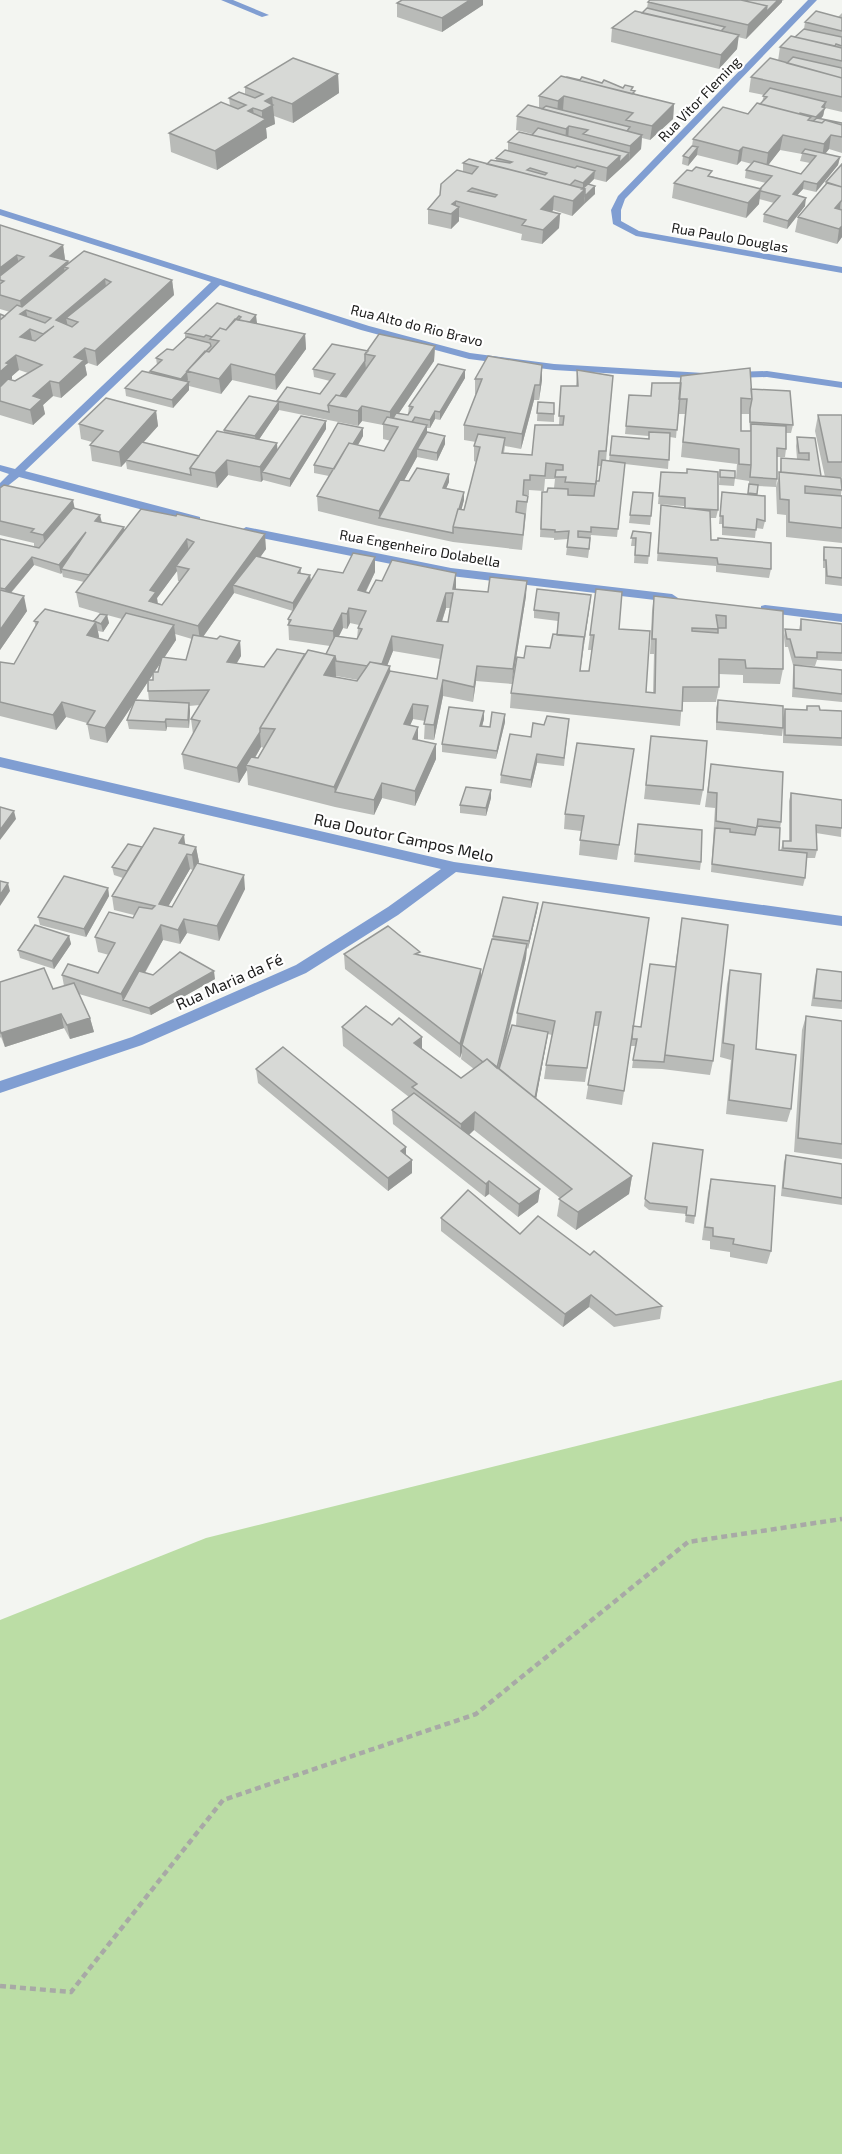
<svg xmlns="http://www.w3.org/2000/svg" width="842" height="2154" font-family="'Exo 2',sans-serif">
<rect width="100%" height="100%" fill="#f3f5f1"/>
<path fill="#bbdda5" d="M842 1380V2154H0V1620L206 1538Z"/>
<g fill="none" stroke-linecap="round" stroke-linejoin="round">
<path stroke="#a8a9a6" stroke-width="4.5" stroke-dasharray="6 4" stroke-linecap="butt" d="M0 1986 71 1992 223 1800 476 1714 688 1542 842 1519"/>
<path fill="#809ed2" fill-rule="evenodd" d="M221 0H233L269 15 262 17Z
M808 0H817L625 199 621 210V221L639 231 842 267V273L636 236 613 224 611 210 618 196Z
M0 209 369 326 470 353 554 364 704 373 767 371 842 382V388L767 377 704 379 554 370 469 359 361 330 220 285 25 471 200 517V523L196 524 19 477 0 492V483L9 474 0 471V465L15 469 211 282 0 215Z
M246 527 451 568 672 594 678 598 672 602 451 576 242 534 240 531Z
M765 605 842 614V622L761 612V606Z
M0 757 454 862 842 916V926L456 872 398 915 306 973 142 1045 0 1093V1081L132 1037 296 965 388 907 441 869 0 767Z"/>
</g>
<path fill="#b9bbb8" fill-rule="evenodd" d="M402 0H483V5L442 32 397 17V3Z
M650 0H784L782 1V2L746 39 738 37 737 49 719 69 611 42 612 28 642 13 647 8 648 2Z
M842 13V112L825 108 823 116 820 119 842 123V153L829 149 825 154 840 157 838 165 816 192 803 189 797 195 805 206 787 229 763 222 764 214 774 203 759 199V204L746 218 672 198 674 183 711 176 760 189 766 183 745 178 746 170 752 164 741 161 737 165 697 155 688 166 682 164 683 156 692 146 693 139 748 114 762 102 764 95 749 92 751 77 778 61 780 47 795 37 804 29 805 22 838 17ZM780 150 802 154 800 161 810 163 801 174 768 165Z
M338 74 339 93 293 123 274 116 275 124 266 128 267 138 217 170 171 152 169 133 230 106 229 98 245 95V87Z
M580 80 623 88 633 90 635 94 674 104 673 119 650 140 642 138 641 149 606 182 594 179 589 184 595 194 572 216 553 210 552 212 560 214 559 228 542 244 521 240 522 234 459 217V221L451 229 428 224V209L463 171V163L487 164 496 161V158L508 151V142L532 134 516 130 517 116 539 108V96Z
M842 164V237L837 244 795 232 798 217 825 185 826 182Z
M0 225 63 245 65 260 68 261 69 263 172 280 174 295 97 366 88 363 85 365 87 375 61 398 53 396 43 405 45 414 33 425 0 415V314L5 316 10 312 0 309ZM19 370 28 373 15 381 11 380 12 379V376Z
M217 303 257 323 256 324 305 334 306 349 276 390 232 380 221 394 189 386V390L173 408 126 396 125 388 151 373 150 371 157 365 156 358 173 350 185 338V333Z
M435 346 434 361 399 413 408 415 409 406 465 370V378L440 420 435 419 430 428H427V432L445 436V444L437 461 417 457 404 480 409 481 449 474V482L446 488 464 492V500L461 510H464L476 462 474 461V446L476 442 464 440V425L476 394H475V379L542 380 539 400H534L521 449 505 446 504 453 532 455 559 425 561 386H576L577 370 613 376 606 461H609L612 436 649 439V436L625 434 629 395 651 396 652 383 751 389 793 425 791 433H786V449L785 457H777V479L776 487 757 486 756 495 765 521 763 529 756 528 755 538 722 535V524H719L722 492 748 494 749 485V481L736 479 737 464 681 457 685 414H678L676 438 670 437 668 469 625 464 617 537 591 535 588 558 566 555 568 539 554 540V538L540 537 542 492H547L554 488 555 479H545L544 491 529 490V495H523L528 496 522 550 453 542 379 526 318 511 317 496 329 476 314 473V465L363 428V436L358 445 384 451 391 441 383 439V425L362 421 358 426 279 410 259 439 277 450 326 429 290 487 263 480 261 482 228 475 217 488 127 469 126 462 121 467 92 461 90 445 92 442 81 439 79 424 156 411 158 426 143 443 199 456 224 433V430L277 402 320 394 330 381 314 377 313 369 368 351ZM741 414H749L750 431H741ZM598 466H601L599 481 596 483Z
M538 402 554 403V422L537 421Z
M818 415H842V477H830L842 486 841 495 842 496V543L786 537V515L777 514 776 487 780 472 781 458 797 459 796 446 797 437 815 438 821 476 825 477 815 431Z
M720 470 735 478 734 486 719 485Z
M661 472 718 510 716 518H710L711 540H717L718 538 771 569 769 578 716 572V566L657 561 661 505 684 508V506L658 504Z
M0 488 75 509 101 522 124 527V530L266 549 260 557 301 568V573L310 575 311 582 343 573 375 572 366 592 369 593 456 590 526 596 512 684 476 681 473 702 443 696 434 740 424 739 425 721 413 719 410 725 418 727V740L436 759 415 806 382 798 374 815 335 807 248 785 247 770 239 783 184 769 182 754 193 734 191 719 200 705 189 706 190 711 189 728 167 727 166 731 129 729 127 720 134 703 107 743 90 739 87 723 66 717 56 730 0 716V662L14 664 36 627 34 621H94L106 615 79 607 76 592 84 582 63 577 62 572 61 574 34 565 11 593 27 611 0 650V539L34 547V543L0 535ZM177 571 178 581H180L162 605 158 604 157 598ZM234 593 293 611 288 619 289 640 330 646 326 654H305L264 667 237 663 241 656 240 641 203 637ZM446 608H450L448 622H442ZM107 615 122 619 108 641 98 638 99 637 98 631 103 632 109 623ZM350 623 359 625 358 628 357 639 339 636 343 628 347 629ZM175 634 192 639 186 660 164 658 176 640ZM393 651 440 659 437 679 390 671V666L387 665ZM161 662 158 672H154ZM153 674V680H149ZM336 676 358 680 357 681 336 677ZM148 681V691L149 701 136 700ZM261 747 264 748 258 758H255Z
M633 492 651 516 650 525 629 523Z
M633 531 651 533 648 564 634 563 635 546H631Z
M824 547 842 548V586L825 584V568H823V555Z
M654 596 783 611V669L780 684 743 683V675L719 674V687L716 702H682L680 726 510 708 511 693 524 658 550 648 557 635 558 621 534 618V610L590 604 580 671H589L592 650H588L590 635 619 629 646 692 653 693 654 654H650L652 611Z
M801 619 842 624V661L817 660 815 666 793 665 788 647H785L784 637 785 629 799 630Z
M794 665 842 670V702L792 697 793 673Z
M718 700 783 728 782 736 716 730V708Z
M807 706 820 710 842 711V746L783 743V718L785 709 806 710Z
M484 711V719L482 726 490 727 505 722 496 759 442 752V744Z
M569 719 564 766 537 763 531 788 500 783 501 775 531 737 544 725Z
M651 736 703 790 700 805 644 799Z
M634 749 617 860 579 855 581 831 564 829 565 814Z
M711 764 781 822 780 829 779 850H781L783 841H789V801L791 793 842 800 841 837 816 833 817 850 815 858H807L805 878 803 886 711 872 715 808 705 807Z
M491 790V798L486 816 460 813V805Z
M638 824 701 862 700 870 634 862Z
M185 844 196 847 199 862 198 863 245 889 219 941 187 933 180 944 163 940 145 973 153 975 215 979 151 1015 79 994 90 1018 94 1032 70 1039 64 1028 5 1047 1 1037 0 1038V982L53 989 64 986 62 975 98 973 109 955 98 952 95 937 133 918 134 915 114 910 112 896 123 878 114 875 112 867 142 847ZM190 869 193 870 172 907 168 906Z
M108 888 109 896 86 937 40 925 38 917Z
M543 902 633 1026 641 1027 675 967 682 918 713 1061 710 1075 662 1069 632 1068 635 1046H631L632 1038 622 1105 586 1099 598 1026H594L585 1082 544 1079 546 1065 552 1035 548 1034 536 1099 632 1176 629 1194 576 1230 557 1216 560 1198 474 1130 469 1135 540 1189 538 1202 518 1217 489 1194 485 1197 393 1124 392 1110 409 1097 343 1046 342 1027 422 1049 461 1078 474 1069 461 1059 462 1052 460 1058 345 969 344 954 420 955 481 969V979L492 939 493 936 538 903 537 911 528 949 527 948 526 958 505 1049 516 1025 517 1013Z
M69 936 71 944 54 969 20 958 18 950Z
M817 969 842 972V1009L811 1006 815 977Z
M730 970 756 1049 791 1109 787 1122 726 1114 731 1060 720 1057 727 984Z
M806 1016 842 1021V1159L794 1152 802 1030Z
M256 1069 406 1155 412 1160V1173L388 1191 258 1083Z
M653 1143 695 1216 694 1224 685 1222 686 1214 649 1210 644 1206Z
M786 1155 842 1164V1205L781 1196 784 1162Z
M711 1179 771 1251 767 1264 730 1257V1252L710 1249V1241L702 1240 708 1193Z
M441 1218 520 1234 590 1255 662 1306 660 1319 614 1327 589 1307 563 1327 441 1231Z"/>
<path fill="#969896" d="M470 0H483V5L442 32V18Z
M778 0H782V2L746 39 748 25 767 6Z
M739 35 737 49 719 69 721 55Z
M338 74 339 93 293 123 292 104Z
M564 96 563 110 557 115 558 101Z
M272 97 275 124 266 128 267 138 217 170 215 151 248 111 253 108 255 126 262 121V111L265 101Z
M826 102 823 116 815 125 816 117Z
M674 104 673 119 650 140 652 126Z
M569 126 568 140 565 143 566 129Z
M642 135 641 149 629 161 630 146Z
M783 135 780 150 766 168 768 153Z
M831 135 829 149 822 158 824 144Z
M698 147 697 155 688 166 689 158Z
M743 147 741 161 737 165 739 151Z
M629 153V161L606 182 607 168 620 156Z
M840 157 838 165 816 192 817 184Z
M595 171 594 179 583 190V183Z
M804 181 803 189 791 202 793 194Z
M595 186V194L584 204 585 196Z
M585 189 584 204 572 216 573 201Z
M761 189 759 204 746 218 748 203Z
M554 196 553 210 540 224 541 209Z
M806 198 805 206 787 229 788 221Z
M841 200 839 215 835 208Z
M456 201V210L459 207V221L451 229 452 204Z
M560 214 559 228 542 244 543 230Z
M842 226V237L837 244 839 229Z
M63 245 65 259 53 270 50 256Z
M17 255 20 270 4 281 0 280V268Z
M68 261 71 275 68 268 64 267 66 279 26 310 29 325 20 314 22 313 20 301Z
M105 279 107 294 66 318 68 327 56 320Z
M172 280 174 295 97 366 95 351Z
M256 315 257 323 248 333V325Z
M30 329 33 344 20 337Z
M305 334 306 349 276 390 275 375Z
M435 346 434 361 391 425 390 424V412Z
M85 348 88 363 85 365 87 375 61 398 59 383 74 357Z
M16 355 19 370 12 376V379L0 390V372L6 363Z
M365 361 366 369 338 407 333 406Z
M231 364 232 380 221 394 219 379Z
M542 365V380L539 400 540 385Z
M465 370V378L440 420V412Z
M187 372 188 380 182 387 181 379Z
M50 381 53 396 43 405 45 414 33 425 30 410 33 396Z
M189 382V390L173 408 172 400Z
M535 385 534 400 521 449 522 434Z
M279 402V410L256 444 255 436Z
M362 406V421L358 426V411Z
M156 411 158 426 121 467 119 452Z
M435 411V419L430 428V420Z
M326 421V429L290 487V479Z
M427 425V440L417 449V457L383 519 379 518V511Z
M363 428V436L339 478 338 470Z
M445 436V444L437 461V453Z
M277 443 278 458 262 472 263 480 261 482 260 467Z
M227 460 228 475 217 488 215 473Z
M449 474V482L443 496V488Z
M464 492V500L457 527H455Z
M73 500 76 515 46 550 43 535Z
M100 515 102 523 95 521Z
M124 527 125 535 90 575Z
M86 532 61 569 62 572 61 574 59 565Z
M265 534 266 549 239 587 233 585 234 593 200 641 198 626Z
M187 539 189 554 176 566 177 571 157 598 158 607 149 601 150 590Z
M32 557 34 565 7 597 5 589Z
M375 557V572L359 605 358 590Z
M456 573V588L453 604V589Z
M310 575 311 583 293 611V603Z
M527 581 526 596 512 684 513 669Z
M446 593V608L437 636V621Z
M591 595 590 604 578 686 580 671Z
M24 596 27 611 0 650V630Z
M349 608 350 623 347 629V614Z
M342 613 343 628 334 646 333 631Z
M107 615 109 623 103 632 101 624Z
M96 622 99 637 90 650 87 635Z
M174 625 176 640 107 743 105 728Z
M392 636 393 651 380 684V669Z
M240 641 241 656 228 677 227 662Z
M335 656 336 676 325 695 324 675Z
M390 666 391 686 335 792 334 787Z
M477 666 476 681 473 702 474 687Z
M443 680V696L434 740V725Z
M62 702 66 717 56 730 53 715Z
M189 703 190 711 189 728 188 720Z
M413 704V719L404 739V724Z
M484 711V719L480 734V726Z
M505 714V722L496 759 497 751Z
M166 719 167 727 166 731 165 722Z
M418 727V742L413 739Z
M260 732 261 747 250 766 246 765 247 770 239 783 237 768Z
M436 744V759L415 806V791Z
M537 754V763L531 788V780Z
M382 783V798L374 815V800Z
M491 790V798L486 816V808Z
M14 811 16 819 0 840V830Z
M184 835 186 850 179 843Z
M196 847 199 862 194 870 192 855Z
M187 854 190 869 161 919 159 904Z
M244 875 245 889 219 941 217 926Z
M8 883 10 891 0 906V895Z
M108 888 109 896 86 937 84 929Z
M538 903 537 911 528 949 529 941Z
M184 919 187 933 180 944 178 930Z
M161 925 163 940 128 1002 123 1000 121 994Z
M69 936 71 944 54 969 52 961Z
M527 944 526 958 497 1079V1072Z
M481 969V984L462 1045V1052L460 1058V1044Z
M214 971 215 979 151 1015 149 1008Z
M61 1014 64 1028 5 1047 1 1033Z
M90 1018 94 1032 70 1039 67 1025Z
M548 1032 547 1039 533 1116V1108Z
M422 1037V1055L414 1043Z
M475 1112 474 1130 460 1143 461 1124Z
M406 1147V1161L401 1151Z
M412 1160V1173L388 1191V1178Z
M632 1176 629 1194 576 1230 578 1212Z
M489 1181V1194L485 1197 486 1184Z
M540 1189 538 1202 518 1217 519 1204Z
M591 1295 589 1307 563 1327 565 1314Z"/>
<path fill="#d7d9d6" stroke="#969896" stroke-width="1.5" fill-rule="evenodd" d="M402 0H470L442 18 397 3Z
M650 0H741L767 6 748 25 648 2Z
M741 0H778L766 12 767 6Z
M647 8 725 27 721 31 642 13Z
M635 11 739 35 721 55 612 28Z
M816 11 842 18V31L805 22Z
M804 29 842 37V46L836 44 835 46 795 37Z
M791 36 842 48V61L780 47Z
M793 57 842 68V78L787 63Z
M293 58 338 74 292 104 272 97 265 101 273 105 262 111 253 108 248 111 266 119 215 151 169 133 221 102 238 109 246 105 229 98 239 92 255 98 263 94 245 87Z
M770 58 842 78V97L751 77Z
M561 76 674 104 652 126 626 120 633 113 564 96 558 101 539 96Z
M566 77H567L580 80 582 77 602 83 604 80 623 88 625 85 633 87 631 90 635 91 632 94Z
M770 88 826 102 822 107 825 108 816 117 800 113 799 114 760 104 767 97 763 96Z
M757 103 811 117 808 120 822 123 825 120 842 125V137L831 135 824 144 783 135 768 153 743 147 739 151 693 139 723 107 748 114Z
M528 105 642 135 630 146 583 134 588 130 569 126 566 129 517 116Z
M546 106 630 127 627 131 542 109Z
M817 118 842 123V125L825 120 822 123 813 121Z
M538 128 629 153 619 163 620 156 532 135Z
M519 132 620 156 607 168 508 142Z
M692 146 698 147 689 158 683 156Z
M805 149 840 157 817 184 804 181 793 194 806 198 788 221 764 214 780 196 761 191 760 189 772 176 746 170 754 161 801 174 816 156 802 153Z
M505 150 575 168 577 166 595 171 583 183 575 180 570 185 487 164 491 160 510 163 512 162 496 158ZM530 168 547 173 545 175 527 170Z
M469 159 585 189 573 201 554 196 541 209 560 214 543 230 522 225 526 220 456 201 452 204 459 207 451 214 428 209 440 195 441 184 457 170 472 174 478 167 463 163ZM472 188 497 195 495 197 468 191Z
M842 164V187L826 182Z
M696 167 712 171 708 176 761 189 748 203 674 183 687 170 692 171Z
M827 183 842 187V200L835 208 842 210V226L839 229 798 217Z
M588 184 595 186 585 196V189H582Z
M0 225 63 245 50 256 68 261 20 301 0 295V284L4 281 0 280V276L24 257 17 255 0 268Z
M84 251 172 280 95 351 85 348 74 357 84 360 59 383 50 381 33 396 42 399 30 410 0 401V387L8 379 15 381 42 365 16 355 6 363 9 364 0 372V320L17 305 22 307 68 268 64 267ZM105 279 111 282 66 318 78 322 72 327 56 320ZM26 310 38 314 51 318 45 323 20 314ZM54 326 35 341 20 337 30 329 43 334Z
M217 303 256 315 250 322 238 320 241 317 239 316 226 330 220 328 212 337 206 335 204 337 185 333Z
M0 314 5 316 0 320Z
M235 319 305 334 275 375 231 364 219 379 187 371 205 351 209 352 219 341 210 339 220 328 226 330Z
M379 334 435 346 390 412 362 406 358 411 328 405 336 395 346 397 375 356 365 354Z
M187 337 210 343 211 346 187 371H188L181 379 150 371 162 360 156 358 167 349 173 350Z
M332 344 368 351 365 354V361L340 396 336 395 328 405 329 412 277 401 287 387 320 394 335 374 313 369Z
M488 356 542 365 540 385H535L522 434 464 425 482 379H475Z
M438 364 465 370 440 412 435 411 430 420 415 417 412 422 393 418 396 413 408 415 413 407 409 406Z
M750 368 752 399 741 398V431H751V465L739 464V449L683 442 687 399H679L681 376Z
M577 370 613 376 606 451H599L596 484 565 482 566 477H555L556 470H563V465L546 463 545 476 530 475V480H524L523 495 528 496 527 502 517 501 516 512 525 514 523 535 453 527 458 509 464 510 480 447 474 446 478 434 505 438 502 453 532 455 535 425H563L564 416H559L561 386H578Z
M142 371 189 382 172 400 125 388Z
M652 383H681L677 430 626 426 629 395 651 396Z
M751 389 790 391 793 425 750 422V409L752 399Z
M249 396 279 402 255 436 224 430Z
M106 398 156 411 119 452 90 445 103 431 79 424Z
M538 402 554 403V414L537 413Z
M818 415H842V462H828Z
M301 416 326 421 290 479 262 472Z
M387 417 427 425 379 511 317 496 349 443 384 451 398 427 383 424Z
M338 423 363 428 353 444 349 443 334 469 314 465Z
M751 424 786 426V449L777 448V479L750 477 751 465Z
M217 431 277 443 260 467 227 460 215 473 190 468Z
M427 432 445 436 437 453 417 449Z
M649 432 670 433 669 460 610 455 612 436 649 439Z
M797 437 815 438 821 476 781 472V458L809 460V453H799Z
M142 442 199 456 190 468 191 475 126 460Z
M602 460 625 463 618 529 591 527V532L578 531V537L590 538 589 549 567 547 569 531 555 532V530L541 529 542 492H547L548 488 568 489V495L594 496 596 481H599Z
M417 468 449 474 443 488 464 492 459 509H458L453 527V533L379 518 400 480 409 481Z
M687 469 718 472V510L685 508V498L659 496 661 472 687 473Z
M720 470 735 471V478L720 477Z
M779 472 841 478 842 490 805 486V493L842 496V528L789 522V500L780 499Z
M749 484 758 485 757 494 748 493Z
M4 485 73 500 43 535 31 532 34 529 0 521V488Z
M633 492 653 493 651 516 630 515Z
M722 492 765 496V521L757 519 756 530 723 527V516H720Z
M661 505 710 511 711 540H718V538L771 543V569L718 564 717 558 658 553Z
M73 508 100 515 95 521 124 527 89 575 61 569 86 532 59 565 32 557 5 589 0 588V539L39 548Z
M141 509 176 516 177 514 265 534 198 626 76 592ZM187 539 194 542 176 566 189 569 162 605 149 601 156 592 150 590Z
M633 531 651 533 649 556 635 555 636 538H631Z
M824 547 842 548V578L827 576 826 560H824Z
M353 553 375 557 358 590 369 593 376 580 382 581 392 560 456 573 453 589 488 592 490 577 527 581 513 669 477 666 474 687 443 680 434 725 424 724 428 706 413 704 404 724 418 727 413 739 436 744 415 791 382 783 374 800 335 792 390 671 437 679 443 645 392 636 382 664 370 662 367 666 336 661 335 656 326 654 335 636 357 639 362 629 358 628 366 611 349 608 347 614 342 613 333 631 288 625 291 620 288 619 318 569 343 573ZM446 593H453L448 622 437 621Z
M256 556 301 568 298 573 310 575 293 603 233 585Z
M537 589 591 595 584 640V637L557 635 559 613 534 610Z
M596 589 622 592 619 629 650 631 646 692 655 693 656 639H652L654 596 783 611V669L746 668 745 660 719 659V687H683L682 711 511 693 517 657 524 658 526 646 550 648 553 634 584 637 580 671H589L594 635H590ZM716 615 726 616V628H718ZM692 628 718 629V633L692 631Z
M0 590 24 596 0 630Z
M45 609 96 622 87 635 108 641 126 613 174 625 105 728 87 724 95 711 62 702 53 715 0 702V662L14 664 38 622 34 621Z
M100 614 107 615 101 624 94 621Z
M801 619 842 624V653L817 652V658L795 657 790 639H787L785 629 801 630Z
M193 635 217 639 220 636 240 641 227 662 264 667 277 649 305 654 260 728V732L237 768 182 754 200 721 191 719 209 690 148 691V680H153V672H158L162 657 186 660Z
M308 650 335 656 324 675 357 681 370 662 390 666 334 787 246 765 251 757 258 758 275 729 260 728Z
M794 665 842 670V694L794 688Z
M135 700 189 703 188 720 166 719 165 722 127 720Z
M718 700 783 706V728L717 722Z
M807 706H819L820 710 842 711V738L785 735V709L807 710Z
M449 707 484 711 480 726 490 727 492 712 505 714 497 751 442 744Z
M547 716 569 719 564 758 537 754 531 780 501 775 510 734 531 737 533 723 544 725Z
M651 736 707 741 703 790 646 785Z
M577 743 634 749 619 845 580 840 584 816 565 814Z
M711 764 783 772 781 822 758 819 757 828 716 821 717 793 708 792Z
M466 787 491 790 486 808 460 805Z
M791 793 842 800V828L816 825 817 850 783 848V841H791Z
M0 807 14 811 0 830Z
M638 824 702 830 701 862 635 854Z
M757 826 780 828 779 850 807 853 805 878 712 864 715 828 730 829V832L755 835Z
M154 828 184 835 179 843 196 847 192 855 187 854 159 904 172 907 197 863 244 875 217 926 184 919 178 930 161 925 121 994 62 975 68 964 98 973 115 943 95 937 109 912 133 918 139 907 152 909 155 906 112 896Z
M128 844 142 847 127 871 112 867Z
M64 876 108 888 84 929 38 917Z
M0 881 8 883 0 895Z
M503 897 538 903 529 941 493 936Z
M543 902 649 918 624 1091 588 1085 601 1012H596L587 1068 546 1065 555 1021 517 1013Z
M682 918 728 925 713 1061 665 1055Z
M35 925 69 936 52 961 18 950Z
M388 926 420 952 415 954 481 969 460 1044 344 954Z
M492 939 527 944 497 1068 487 1059 483 1062 462 1045Z
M180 952 214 971 149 1008 123 1000 139 971 153 975Z
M650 964 676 967 664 1062 633 1060 637 1039H632L633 1026 641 1027Z
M44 968 53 989 74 983 90 1018 67 1025 61 1014 1 1033 0 1030V982Z
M817 969 842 972V1001L814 998Z
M730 970 761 974 756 1049 796 1055 791 1109 729 1100 734 1045 723 1043Z
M366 1006 392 1025 399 1018 422 1037 414 1043 461 1078 487 1059 632 1176 578 1212 559 1199 572 1189 475 1112 461 1124 412 1087 417 1084 342 1027Z
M806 1016 842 1021V1144L798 1138Z
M512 1025 548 1032 535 1098 499 1069Z
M283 1047 406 1147 401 1151 412 1160 388 1178 256 1069Z
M414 1093 540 1189 519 1204 489 1181 486 1184 392 1110Z
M653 1143 703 1150 695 1216 686 1215 687 1207 650 1203 645 1199Z
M786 1155 842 1164V1198L783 1188Z
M711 1179 775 1186 771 1251 733 1244 734 1239 713 1236V1228L705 1227Z
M468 1190 520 1234 538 1216 590 1255 594 1251 662 1306 616 1315 591 1295 565 1314 441 1218Z"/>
<g text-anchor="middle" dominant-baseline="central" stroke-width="4.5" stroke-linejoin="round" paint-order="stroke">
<g font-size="14" fill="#20201f" stroke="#fff">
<text transform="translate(699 99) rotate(-46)">Rua Vitor Fleming</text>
<text transform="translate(730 237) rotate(10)">Rua Paulo Douglas</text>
<text transform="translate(417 325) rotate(14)">Rua Alto do Rio Bravo</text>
<text transform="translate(420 548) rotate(10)">Rua Engenheiro Dolabella</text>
</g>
<g font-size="16" fill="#20201f" stroke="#fff">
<text transform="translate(404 837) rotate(12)">Rua Doutor Campos Melo</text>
<text transform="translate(229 981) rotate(-24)">Rua Maria da Fé</text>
</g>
</g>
</svg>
